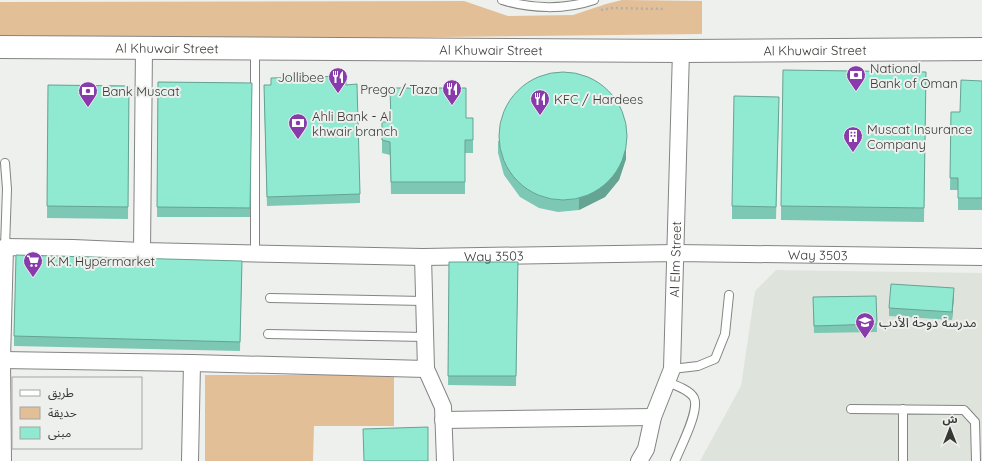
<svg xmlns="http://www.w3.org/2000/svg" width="982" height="461" font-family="Quicksand,'Noto Sans Arabic',sans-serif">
<rect width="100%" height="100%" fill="#eef0ed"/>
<path fill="#dee4dc" d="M776 270 982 273V461H700L741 386 755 291Z"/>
<path fill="#e3bf97" d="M622 0 702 1V34L0 42V2L464 1 508 16 573 15 606 4Z
M205 375H394V426H314L313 461H205Z"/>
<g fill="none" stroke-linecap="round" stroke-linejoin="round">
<defs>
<path id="lane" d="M502 0C531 9 565 10 594 0
M255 49V254
M5 163 7 189 5 247
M270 298 424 301
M268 334 425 337
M672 369 698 366 715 359 725 334 729 295
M667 382C675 385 690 390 694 398 700 411 680 448 675 461
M851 409 964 410 975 422 976 461
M903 409V461"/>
<g id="street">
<path d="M142 251 144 48"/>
<path d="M2 360 192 363 426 369 423 257"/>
<path d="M426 369 443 407 445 461"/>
<path d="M443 420 653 417"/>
<path id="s1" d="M3 461 2 360 5 247 73 248 142 251 423 257 676 253 982 257"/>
<path d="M190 461 192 363"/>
<path id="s2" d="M639 461 646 449 653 417 672 369 681 51"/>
</g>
<g id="secondary">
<path id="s3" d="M0 47 681 51 982 49"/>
</g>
</defs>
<use href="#lane" stroke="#838583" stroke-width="10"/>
<use href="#street" stroke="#838583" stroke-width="18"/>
<use href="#secondary" stroke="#838583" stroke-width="24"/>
<path stroke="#afb0ae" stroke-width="2.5" stroke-dasharray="2 3" stroke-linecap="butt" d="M601 10 612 8 666 9"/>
<use href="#lane" stroke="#fff" stroke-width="8"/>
<use href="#street" stroke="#fff" stroke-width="16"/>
<use href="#secondary" stroke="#fff" stroke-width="22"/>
</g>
<path fill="#7cc8b4" d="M926 72 924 222 781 220V206Z
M982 81V210H958V190H950L951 112H960Z
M158 82 252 83 250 217H157Z
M48 85 129 86 128 219 47 218Z
M346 85 360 194V203L267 206 264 95Z
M779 109 776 219H732V206Z
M466 118H473V153H465V194H391L390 155 382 153V122Z
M498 141 626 159 619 180 605 197 579 210 558 212 539 208 520 197 504 175 498 153Z
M449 262H518L516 386 448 385Z
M242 270 240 351 14 346V336Z
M954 295 952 320 889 316V308Z
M876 296 877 332 814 333 813 297Z"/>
<path fill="#65a392" d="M626 147V159L619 180 605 197 579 210V198Z
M954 288V295L952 320V312Z"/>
<path fill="#90e9d1" stroke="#65a392" d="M783 70 926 72 924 208 781 206Z
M499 136a64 64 0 1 1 128 0a64 64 0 1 1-128 0Z
M346 76V85L357 84 360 194 267 197 264 85H271V78Z
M961 80 982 81V198H958V178H950L951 112H960Z
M158 82 252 83 250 208 157 207Z
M48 85 129 86 128 207 47 206Z
M390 88H466V118H473V140H465V182H391L390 142 382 140V122H391Z
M734 96 779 97 776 207 732 206Z
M16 255 242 261 240 342 14 336Z
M449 262H518L516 376H448Z
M891 284 954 288 952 312 889 308Z
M876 296 877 324 814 326 813 297Z
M428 427V461H364L363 429Z"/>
<defs>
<symbol id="bank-pin" viewBox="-11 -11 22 30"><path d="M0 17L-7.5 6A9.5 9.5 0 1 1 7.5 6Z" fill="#893bac" stroke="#eef0ed"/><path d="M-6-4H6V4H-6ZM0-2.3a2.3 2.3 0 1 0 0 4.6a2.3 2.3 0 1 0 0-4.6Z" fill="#fff"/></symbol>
<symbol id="restaurant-pin" viewBox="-11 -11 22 30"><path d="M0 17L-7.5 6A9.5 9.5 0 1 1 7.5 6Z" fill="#893bac" stroke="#eef0ed"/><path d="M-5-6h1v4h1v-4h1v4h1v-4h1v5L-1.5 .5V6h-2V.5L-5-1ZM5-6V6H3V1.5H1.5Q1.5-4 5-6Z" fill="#fff"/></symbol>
<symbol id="building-pin" viewBox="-11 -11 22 30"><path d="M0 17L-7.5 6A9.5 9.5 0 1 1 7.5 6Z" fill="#893bac" stroke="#eef0ed"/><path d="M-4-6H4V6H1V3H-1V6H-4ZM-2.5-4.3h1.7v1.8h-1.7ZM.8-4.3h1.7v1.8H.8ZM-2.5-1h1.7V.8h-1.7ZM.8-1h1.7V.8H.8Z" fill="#fff"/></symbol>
<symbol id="supermarket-pin" viewBox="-11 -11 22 30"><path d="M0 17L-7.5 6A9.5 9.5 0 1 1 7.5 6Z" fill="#893bac" stroke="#eef0ed"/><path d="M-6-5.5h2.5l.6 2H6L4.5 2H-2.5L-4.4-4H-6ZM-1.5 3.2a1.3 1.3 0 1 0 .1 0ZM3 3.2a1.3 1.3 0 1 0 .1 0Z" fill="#fff"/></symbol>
<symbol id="school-pin" viewBox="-11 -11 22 30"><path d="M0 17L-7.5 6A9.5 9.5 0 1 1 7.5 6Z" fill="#893bac" stroke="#eef0ed"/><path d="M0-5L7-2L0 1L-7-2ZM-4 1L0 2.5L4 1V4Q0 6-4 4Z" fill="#fff"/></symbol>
</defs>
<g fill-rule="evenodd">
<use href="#bank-pin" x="845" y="64" width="22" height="30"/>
<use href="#restaurant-pin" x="327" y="66" width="22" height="30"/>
<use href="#restaurant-pin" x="441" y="78" width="22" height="30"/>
<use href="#bank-pin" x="77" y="80" width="22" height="30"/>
<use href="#restaurant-pin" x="529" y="88" width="22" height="30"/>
<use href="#bank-pin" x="287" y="112" width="22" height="30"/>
<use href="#building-pin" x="842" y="125" width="22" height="30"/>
<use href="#supermarket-pin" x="22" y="250" width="22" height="30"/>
<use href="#school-pin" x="854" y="311" width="22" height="30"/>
</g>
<g text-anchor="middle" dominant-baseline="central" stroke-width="4" stroke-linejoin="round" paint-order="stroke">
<g font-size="13" fill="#373736" stroke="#eef0ed">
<text stroke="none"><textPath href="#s3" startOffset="167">Al Khuwair Street</textPath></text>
<text stroke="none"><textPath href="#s3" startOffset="491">Al Khuwair Street</textPath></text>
<text stroke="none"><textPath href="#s3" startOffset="815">Al Khuwair Street</textPath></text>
<text stroke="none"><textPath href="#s1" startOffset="1027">Way 3503</textPath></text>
<text stroke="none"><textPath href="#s1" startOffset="703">Way 3503</textPath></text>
<text stroke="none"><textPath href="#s2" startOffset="208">Al Elm Street</textPath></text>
</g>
<g font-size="13" fill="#373736" stroke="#eef0ed" text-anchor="start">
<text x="870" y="68">National<tspan x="870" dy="15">Bank of Oman</tspan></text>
<text x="324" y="77" text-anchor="end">Jollibee</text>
<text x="438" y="89" text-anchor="end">Prego / Taza</text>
<text x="102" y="91">Bank Muscat</text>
<text x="554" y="99">KFC / Hardees</text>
<text x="312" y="116">Ahli Bank - Al<tspan x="312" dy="15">khwair branch</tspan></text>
<text x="867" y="129">Muscat Insurance<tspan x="867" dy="15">Company</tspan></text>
<text x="47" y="261">K.M. Hypermarket</text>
<text x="879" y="322">مدرسة دوحة الأدب</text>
</g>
</g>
<rect x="12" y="377" width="130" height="72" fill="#eef0ed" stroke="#a5a6a4"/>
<rect x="20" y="390" width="20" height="6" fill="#ffffff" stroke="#a5a6a4"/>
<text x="48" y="397" font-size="12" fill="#373736">طريق</text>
<rect x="20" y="407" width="20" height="12" fill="#e3bf97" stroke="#a5a6a4"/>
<text x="48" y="417" font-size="12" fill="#373736">حديقة</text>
<rect x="20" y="427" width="20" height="12" fill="#90e9d1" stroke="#a5a6a4"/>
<text x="48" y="437" font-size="12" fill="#373736">مبنى</text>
<g transform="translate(950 429)" stroke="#eef0ed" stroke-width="3" paint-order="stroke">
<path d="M0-3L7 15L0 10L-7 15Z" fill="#373736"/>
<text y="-6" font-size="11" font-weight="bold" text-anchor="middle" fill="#373736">ش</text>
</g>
</svg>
